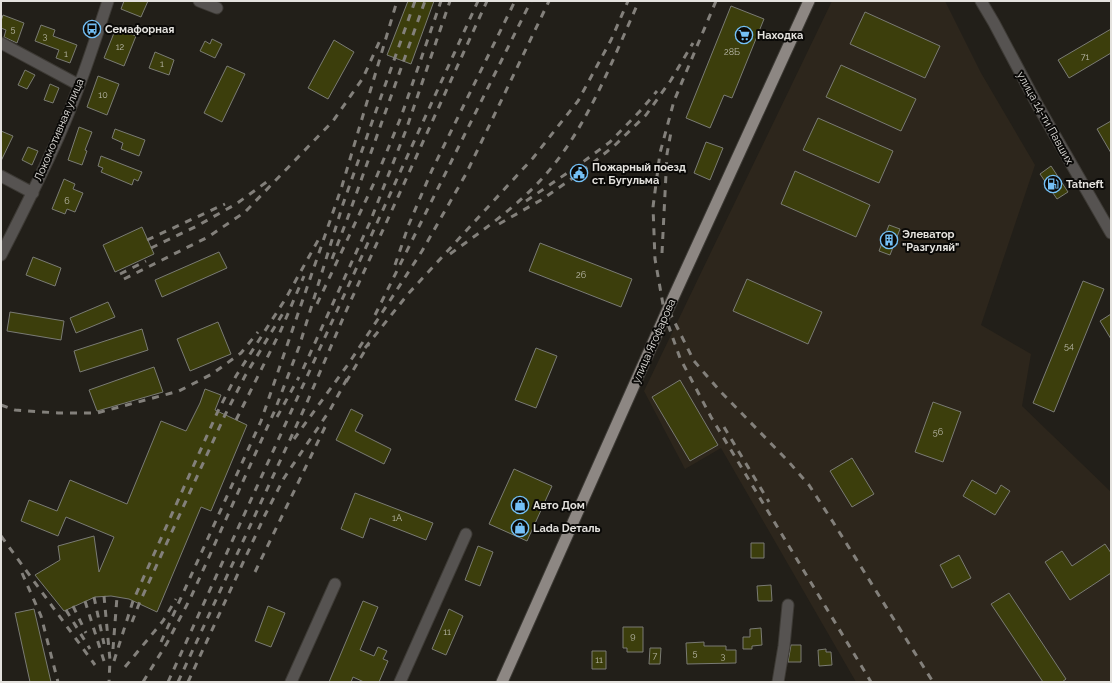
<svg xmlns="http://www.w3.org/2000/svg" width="1112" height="683" font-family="Raleway,sans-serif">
<rect width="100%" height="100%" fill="#221f19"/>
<path fill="#2d261c" d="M832 1H945L981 73 1035 165 981 325 1031 354 1022 406 1111 492V682H856L721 448 685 469 644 391Z"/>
<path fill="#3c3e0c" stroke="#7a7b74" d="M124 1H148L141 17 121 9Z
M408 1H434L411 64 387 55Z
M731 6 764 19 732 98 724 95 710 128 686 118Z
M865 12 940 46 925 78 850 44Z
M3 15 24 23 17 43 4 37 6 30 1 28V21Z
M41 25 55 30 53 36 77 45 70 63 56 58 59 50 35 41Z
M116 28 136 36 124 66 104 58Z
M1111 29V53L1069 78 1058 60Z
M212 39 222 44 215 58 200 51 205 41 210 44Z
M334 40 354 52 328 99 308 88Z
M155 52 174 60 169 75 149 68Z
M841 65 916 99 901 131 826 97Z
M227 66 245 74 222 122 204 113Z
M25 70 35 75 27 89 18 85Z
M98 76 119 84 107 115 87 107Z
M50 84 59 88 53 103 44 100Z
M818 118 893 151 879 183 803 150Z
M1111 121V153L1097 129Z
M79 127 92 132 85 150 87 151 82 165 68 160Z
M115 129 145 140 139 156 121 149 123 143 112 138Z
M1 131 13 136 1 161Z
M706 142 723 148 710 180 694 173Z
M28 147 38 151 32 165 22 160Z
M101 156 142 172 138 181 134 179 132 185 101 172 103 168 98 166Z
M1051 166 1068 192 1057 199 1040 174Z
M795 171 870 205 856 237 781 204Z
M64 179 75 184 73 189 83 193 75 212 67 209 65 214 52 209Z
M889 225 900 229 890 255 879 251Z
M142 227 154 254 115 272 103 245Z
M540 243 632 279 621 307 529 271Z
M219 252 227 268 162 297 155 280Z
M33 257 61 268 55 286 26 275Z
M747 279 822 312 808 344 733 311Z
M1083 281 1104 289 1054 412 1033 403Z
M108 302 115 317 76 333 70 318Z
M10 312 64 321 61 340 7 331Z
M1111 314V339L1100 321Z
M218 322 231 354 190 371 177 339Z
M142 329 148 350 80 372 74 351Z
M536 348 557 356 536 408 515 400Z
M154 367 163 392 97 411 89 390Z
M680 380 718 445 690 461 652 397Z
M205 389 221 395 215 410 247 425 211 511 201 507 157 612 129 599 111 596 95 597 64 611 35 575 60 560 58 546 94 536 99 572 114 537 66 517 58 536 21 521 29 500 57 511 70 480 127 504 161 421 186 431 200 403Z
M933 402 961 412 943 462 915 452Z
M351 409 363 415 355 431 391 449 384 464 336 440Z
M852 458 874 494 852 507 830 471Z
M514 469 552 486 527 541 489 524Z
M972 480 996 494 1001 485 1010 491 995 515 963 496Z
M355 493 433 523 426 540 370 518 363 538 341 529Z
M751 543H764V558H751Z
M1105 544 1111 553V573L1070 600 1045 562 1062 551 1072 566Z
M478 546 493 552 480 586 465 580Z
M959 555 971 578 952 588 940 565Z
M771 585 772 601H758L757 586Z
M1009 593 1066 679 1062 682H1043L991 604Z
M363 601 378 607 360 650 374 656 378 647 387 651 383 659 388 661 379 682H364L353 677 351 682H329Z
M268 606 285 613 271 647 255 641Z
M34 609 51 682H30L15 613Z
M449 609 463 616 446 655 432 649Z
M623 627H643V652H627V648H623Z
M761 628 762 645 752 646V649H743V637H750V629Z
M704 642V646H726V650H736V663L687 664 686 643Z
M791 645H801V662H788Z
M650 648H661L660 664H649Z
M826 649V652H831L832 665 819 666 818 650Z
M592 651H606V669H592Z"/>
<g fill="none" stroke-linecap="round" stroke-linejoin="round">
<defs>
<path id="minor" d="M199 1 217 8
M981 1 994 23 1038 106 1111 233
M1 43 79 85
M1 176 33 193
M1 255C21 216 40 178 58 138 78 93 93 47 108 1
M291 682 335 584
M400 682 466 534
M778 682 784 646 788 605"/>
<path id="primary" d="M502 682 668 309 809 1"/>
</defs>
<use href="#minor" stroke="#3d3a35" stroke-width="13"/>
<use href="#primary" stroke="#3d3a35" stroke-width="13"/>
<use href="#minor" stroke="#565351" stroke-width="11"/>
<use href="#primary" stroke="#8d8783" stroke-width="11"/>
<path stroke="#83807b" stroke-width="3" stroke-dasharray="7 7" stroke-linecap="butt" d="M716 1 674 101 660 153 653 207 655 259 665 316 680 358 711 417 871 682
M526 201 576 167 610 142 641 110 657 91
M499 224 541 200 580 173 614 146 646 115 671 80 693 43
M147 240 225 204
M151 248 197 226 236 204 268 181
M662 253 667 154 671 132
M450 254C479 233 508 213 533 188 584 138 610 65 639 1
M332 259 348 217 425 1
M395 265 409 224 432 170 515 1
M120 274 146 261
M124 279 208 237 245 212 333 121 363 78 381 38
M317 304 374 183 401 117 441 1
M669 311 694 361 720 391 788 461 809 485 833 522 933 682
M375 315 531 1
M365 348 408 294 533 158 578 101 611 40 628 1
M303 369 370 222 406 130 450 1
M346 382 369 344
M1 405 15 410 58 413H97L179 391 212 374 241 353 258 332
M277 417 299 377
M236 420 281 330 304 276
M724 427 769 502
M294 439 349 363 378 319 422 251 466 174 549 1
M1 536 95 665
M255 572 326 425
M22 573 41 616 58 682
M104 596 110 660 109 682
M94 597 104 644
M85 601 104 661
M73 606 86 633
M66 610 90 649
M132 622 139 604 225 415 245 376 283 313
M161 642 261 421 342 186 397 1
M113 649 117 597
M114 661 133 601 218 411 236 376 286 298 321 235
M125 667 163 621 176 599
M143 682 167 643 191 597 275 410 299 347 343 204 415 1
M168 682 478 1
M178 682 305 407 347 309 487 1
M188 682 265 515 284 478 330 410 348 377"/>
</g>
<defs>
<symbol id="bus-ring" viewBox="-11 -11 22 22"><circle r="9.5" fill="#0a0907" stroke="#74c0f6" stroke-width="1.5"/><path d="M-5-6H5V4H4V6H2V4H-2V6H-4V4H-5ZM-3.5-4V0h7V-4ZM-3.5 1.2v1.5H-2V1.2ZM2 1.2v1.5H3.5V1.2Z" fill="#74c0f6"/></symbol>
<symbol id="supermarket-ring" viewBox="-11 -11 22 22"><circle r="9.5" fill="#0a0907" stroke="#74c0f6" stroke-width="1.5"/><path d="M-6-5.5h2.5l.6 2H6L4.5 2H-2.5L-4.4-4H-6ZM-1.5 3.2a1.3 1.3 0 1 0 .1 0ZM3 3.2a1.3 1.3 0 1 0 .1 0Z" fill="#74c0f6"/></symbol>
<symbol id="civic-ring" viewBox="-11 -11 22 22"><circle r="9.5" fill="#0a0907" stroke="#74c0f6" stroke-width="1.5"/><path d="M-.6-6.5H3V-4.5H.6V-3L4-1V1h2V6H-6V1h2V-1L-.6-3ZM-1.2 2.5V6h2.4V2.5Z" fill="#74c0f6"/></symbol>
<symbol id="fuel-ring" viewBox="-11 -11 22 22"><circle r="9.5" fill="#0a0907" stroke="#74c0f6" stroke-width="1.5"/><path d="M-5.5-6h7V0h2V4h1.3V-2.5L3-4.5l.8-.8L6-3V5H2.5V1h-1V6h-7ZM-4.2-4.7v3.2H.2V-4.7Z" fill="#74c0f6"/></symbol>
<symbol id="building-ring" viewBox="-11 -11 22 22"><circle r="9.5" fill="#0a0907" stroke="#74c0f6" stroke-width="1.5"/><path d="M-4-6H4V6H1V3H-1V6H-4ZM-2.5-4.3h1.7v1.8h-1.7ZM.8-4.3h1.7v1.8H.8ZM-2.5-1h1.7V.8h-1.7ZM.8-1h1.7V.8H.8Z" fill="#74c0f6"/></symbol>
<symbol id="shop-ring" viewBox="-11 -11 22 22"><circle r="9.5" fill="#0a0907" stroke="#74c0f6" stroke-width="1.5"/><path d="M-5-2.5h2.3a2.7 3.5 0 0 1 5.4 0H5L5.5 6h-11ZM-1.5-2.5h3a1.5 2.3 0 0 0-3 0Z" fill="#74c0f6"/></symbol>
</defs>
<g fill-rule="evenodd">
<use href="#bus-ring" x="82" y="19" width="20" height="20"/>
<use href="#supermarket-ring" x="734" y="25" width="20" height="20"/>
<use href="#civic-ring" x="569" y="163" width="20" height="20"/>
<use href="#fuel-ring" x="1043" y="174" width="20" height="20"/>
<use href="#building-ring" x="879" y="230" width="20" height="20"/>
<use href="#shop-ring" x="510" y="495" width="20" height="20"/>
<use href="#shop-ring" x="510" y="518" width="20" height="20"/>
</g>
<g text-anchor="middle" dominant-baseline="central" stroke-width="4" stroke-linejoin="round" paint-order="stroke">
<g font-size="9" fill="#bab9aa">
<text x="13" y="29">5</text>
<text x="45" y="36">3</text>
<text x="120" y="47">12</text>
<text x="732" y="52">28Б</text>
<text x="66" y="54">1</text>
<text x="1085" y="57">71</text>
<text x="162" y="64">1</text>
<text x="103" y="95">10</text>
<text x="67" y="201">6</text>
<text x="581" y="275">26</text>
<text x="1069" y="346">54</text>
<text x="938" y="432">56</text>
<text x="397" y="518">1А</text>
<text x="447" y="632">11</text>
<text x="633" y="636">9</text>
<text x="695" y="653">5</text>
<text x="655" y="656">7</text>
<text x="723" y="656">3</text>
<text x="599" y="660">11</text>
</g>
<g font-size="11" font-weight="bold" fill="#e4e2de" stroke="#0a0907" text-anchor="start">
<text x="105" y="29">Семафорная</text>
<text x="757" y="35">Находка</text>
<text x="592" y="167">Пожарный поезд<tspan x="592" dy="13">ст. Бугульма</tspan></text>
<text x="1066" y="184">Tatneft</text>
<text x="902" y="234">Элеватор<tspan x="902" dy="13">"Разгуляй"</tspan></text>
<text x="533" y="505">Авто Дом</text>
<text x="533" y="528">Lada Dеталь</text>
</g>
<g font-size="11" fill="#e4e2de" stroke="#0a0907">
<text transform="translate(1045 118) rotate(61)">улица 14-ти Павших</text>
<text transform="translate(59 130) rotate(-67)">Локомотивная улица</text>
<text transform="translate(654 341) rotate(-66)">улица Ягофарова</text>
</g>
</g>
<rect width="1112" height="683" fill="none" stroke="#e4e2de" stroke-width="4"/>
</svg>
